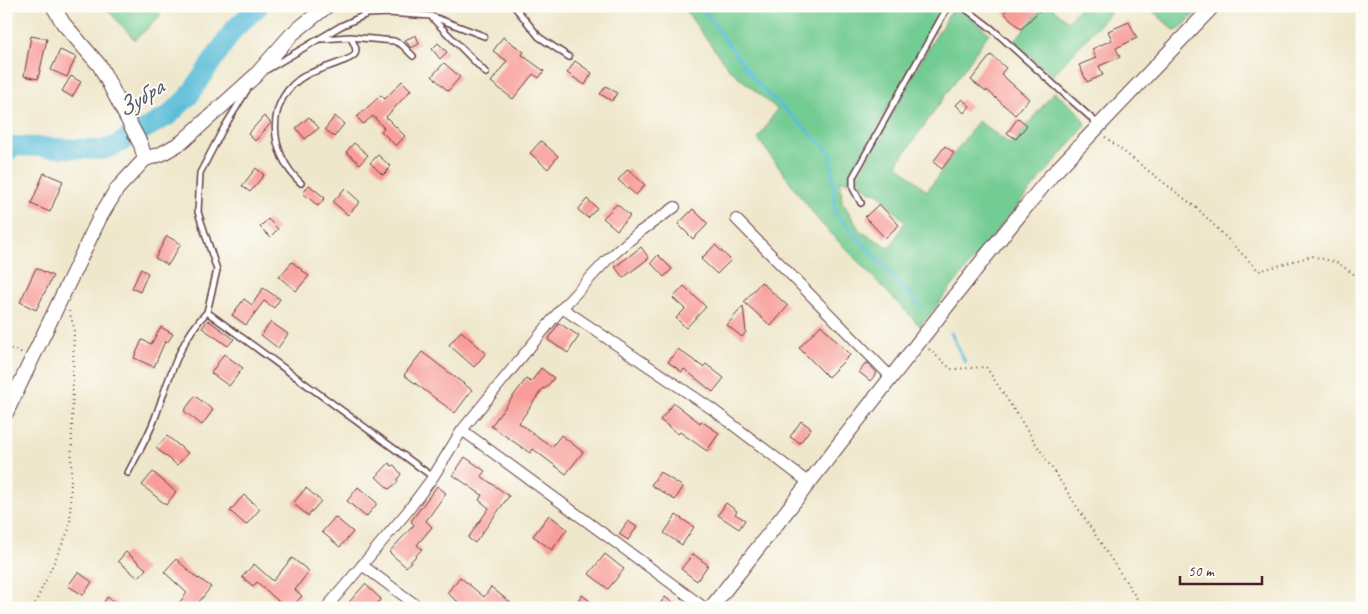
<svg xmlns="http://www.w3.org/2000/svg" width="1368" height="614" font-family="Caveat,sans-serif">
<rect width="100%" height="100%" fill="#fdfcf7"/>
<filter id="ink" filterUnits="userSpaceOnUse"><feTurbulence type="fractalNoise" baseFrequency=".02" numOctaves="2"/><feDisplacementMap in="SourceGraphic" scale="10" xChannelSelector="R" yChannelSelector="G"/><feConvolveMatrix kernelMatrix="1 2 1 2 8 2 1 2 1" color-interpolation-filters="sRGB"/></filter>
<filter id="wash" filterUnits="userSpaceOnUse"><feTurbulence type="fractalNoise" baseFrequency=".0096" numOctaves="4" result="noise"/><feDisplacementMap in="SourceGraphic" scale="20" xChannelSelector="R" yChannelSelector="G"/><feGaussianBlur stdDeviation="1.12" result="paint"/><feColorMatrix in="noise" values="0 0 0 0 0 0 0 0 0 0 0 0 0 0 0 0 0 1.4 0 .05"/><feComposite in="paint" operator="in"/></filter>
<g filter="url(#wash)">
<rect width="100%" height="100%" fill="#efe7cb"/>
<path fill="#73cc93" stroke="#5e765f" d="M104 6H152L161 15 135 40Z
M682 6H945L946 8 849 175 850 182 840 180 842 201 860 231 890 248 905 222 878 193 868 191 858 180V176L926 52 951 12 956 9 965 13 989 33 897 164 927 191 978 121 1011 145 1054 92 1077 111 1086 125 1018 205 920 326 819 221 758 139 777 109 729 69Z
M1044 6H1050L1068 21 1081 6H1116L1052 76 1013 42Z
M1147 6H1202L1180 29 1175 31Z"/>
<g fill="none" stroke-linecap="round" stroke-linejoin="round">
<path stroke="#5bbed9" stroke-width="3" d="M700 6 758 84 831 153 835 213 920 306
M951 333 965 362"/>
<path stroke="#5bbed9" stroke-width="20" d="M6 152 16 146 102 150 114 146 168 116 189 96 234 29 259 6"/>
</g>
<g id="blocks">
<path fill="#f89d99" d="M1010 6H1034L1039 11 1021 29 1004 13Z
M1129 22 1137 38 1116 48 1120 57 1099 66 1103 75 1087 82 1079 65 1096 58 1092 49 1112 40 1108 31Z
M416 35 419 44 411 48 405 40Z
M31 36 47 39 38 79 24 76Z
M503 37 524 52 522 55 544 71 539 78 533 74 513 99 491 82 507 61 493 51Z
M438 43 447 52 440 59 432 49Z
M60 50 76 57 67 77 51 70Z
M991 55 1006 68 1001 74 1029 99 1015 115 987 90 986 92 971 80Z
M575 61 592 73 585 85 567 73Z
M444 63 460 77 448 91 432 76Z
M71 76 81 82 72 97 62 91Z
M402 81 411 90 386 117 405 136 396 146 381 131 384 128 373 116 363 124 357 117 381 95 385 99Z
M606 86 617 93 612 101 600 94Z
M962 99 970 106 964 113 956 105Z
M264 116 271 123 255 141 248 134Z
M335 116 344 124 334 137 325 129Z
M309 117 319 128 305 139 296 128Z
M1018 118 1027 125 1016 139 1007 133Z
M541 141 558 156 548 169 530 153Z
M354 143 368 155 360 164 346 152Z
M945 146 954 153 942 169 933 162Z
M378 155 391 167 383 175 370 163Z
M256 168 264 175 250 192 242 186Z
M628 169 645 185 636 195 618 180Z
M44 173 63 181 50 212 31 204Z
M309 185 325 198 318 206 303 193Z
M345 188 360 202 348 215 333 202Z
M587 199 597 208 588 218 578 210Z
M617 204 630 216 617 230 603 218Z
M879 204 899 225 885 238 865 217Z
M693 209 708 224 693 239 678 224Z
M268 219 278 229 270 237 260 227Z
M167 236 181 244 168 265 155 258Z
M715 245 731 260 717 274 701 259Z
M641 247 649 258 623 278 615 267Z
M658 255 672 269 664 277 651 263Z
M292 262 309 276 296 291 279 277Z
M36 268 53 276 36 310 20 302Z
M141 269 148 273 140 292 132 288Z
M761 282 788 306 771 326 744 302Z
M684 286 706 307 686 328 676 318 685 309 673 298Z
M263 288 280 299 274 308 264 301 246 325 232 315 244 299 252 305Z
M743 306 746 332 742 337 727 325Z
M208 320 234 339 228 346 202 328Z
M271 322 288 334 278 348 261 335Z
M559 323 579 336 568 353 548 340Z
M821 325 850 355 828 377 799 348Z
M161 327 173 334 167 343 165 341 154 367 134 358 142 340 151 344Z
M461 331 486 353 474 367 449 345Z
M678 349 703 367 706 364 724 378 713 392 684 369 682 372 668 362Z
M422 352 472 390 455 413 404 375Z
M224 354 243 368 229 386 211 373Z
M867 362 877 373 870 381 859 372Z
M541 368 554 378 545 389 543 388 519 423 552 447 561 435 583 452 566 474 533 449 530 453 491 426 526 379 531 382Z
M195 396 213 410 202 425 184 411Z
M674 403 700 423 701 421 719 433 707 451 680 432 678 434 660 420Z
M801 421 811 428 800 443 790 437Z
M167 436 188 453 177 465 156 448Z
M465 457 485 471 481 476 509 496 475 543 468 538 489 508 479 500 482 495 453 475Z
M389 463 392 466 394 465 401 474 397 480 398 482 389 489 376 477Z
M153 472 176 492 166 505 142 485Z
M660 472 683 487 675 500 651 485Z
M437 486 446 493 426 521 432 527 417 545 422 549 406 567 389 552 414 525 411 521Z
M358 487 376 502V505L366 517 347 501Z
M306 488 321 501 308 516 293 503Z
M244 495 260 509 246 525 230 511Z
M726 503 737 511 735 514 745 520 739 529 718 515Z
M549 515 567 529 552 550 533 536Z
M676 515 694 527 682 545 664 533Z
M335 517 353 532 340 547 322 532Z
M628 521 637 527 628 540 619 534Z
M126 552 146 569 138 578 118 561Z
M605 554 624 569 608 589 589 574Z
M693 554 708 565 697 581 681 569Z
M292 558 309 571 295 590 302 596 291 608H286L257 582 253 586 242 577 254 564 273 581Z
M176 559 198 579 199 578 211 587 194 608H184L179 603 187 593 164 572Z
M78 572 92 582 83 595 68 586Z
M460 577 484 597 491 587 517 608H466L447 593Z
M365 584 381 599 373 608H344Z
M582 595 599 608H572Z
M107 597 125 608H101Z
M665 597 680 608H657Z"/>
</g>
</g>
<g filter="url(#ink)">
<use href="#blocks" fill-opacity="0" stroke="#633d43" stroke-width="1"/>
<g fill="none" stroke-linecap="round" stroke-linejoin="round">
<defs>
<path id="lane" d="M514 6 539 37 569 57
M962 6 991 28 1099 125
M433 19 486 73
M350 37 394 41 402 45 413 56
M268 69 341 26 367 14 388 13 431 16 484 36
M247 90 222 131 200 173 198 212 217 270 207 312 433 477
M301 183C268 153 264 99 306 75 315 70 353 60 355 54 358 48 353 42 350 37L322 39
M861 203 853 188V177L948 6
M128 473C137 455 148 437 155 418 169 380 178 342 207 312"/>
<path id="street" d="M736 219 891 377
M562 308 712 409 809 483
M462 430 705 608
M362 565 420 608
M326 608 407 512 433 477 462 430 562 308 607 260 638 233 675 207"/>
<path id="secondary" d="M53 6 63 23 100 66 141 145 145 159
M6 413 100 217 117 189 145 159 161 154 182 142 255 76 292 34 327 6
M711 608 986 256 1051 176 1213 6"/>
</defs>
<use href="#lane" stroke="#633d43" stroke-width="8"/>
<use href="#street" stroke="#633d43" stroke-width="12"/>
<use href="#secondary" stroke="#633d43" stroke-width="16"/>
<path stroke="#633d43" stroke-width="2" stroke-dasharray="1 4" stroke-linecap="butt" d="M1105 137 1199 210 1259 271 1312 256 1338 263 1362 280
M6 347 23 353
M929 349 951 369 986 367 1143 608
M33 608 70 527 74 327 69 311"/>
<use href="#lane" stroke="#fff" stroke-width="5"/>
<use href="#street" stroke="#fff" stroke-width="10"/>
<use href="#secondary" stroke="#fff" stroke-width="14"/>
</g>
</g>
<g text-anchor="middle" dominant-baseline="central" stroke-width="4" stroke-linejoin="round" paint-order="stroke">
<g font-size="25" font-style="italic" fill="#505768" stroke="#fdfcf7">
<text transform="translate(140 98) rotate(-32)">Зубра</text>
</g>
</g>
<rect width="1368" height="614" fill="none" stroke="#fdfcf7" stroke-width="25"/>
<path d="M1180 576v8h82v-8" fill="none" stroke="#4a1f2b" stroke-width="2.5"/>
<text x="1188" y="576" font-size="15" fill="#4a1f2b" stroke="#fdfcf7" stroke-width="4" paint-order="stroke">50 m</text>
</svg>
